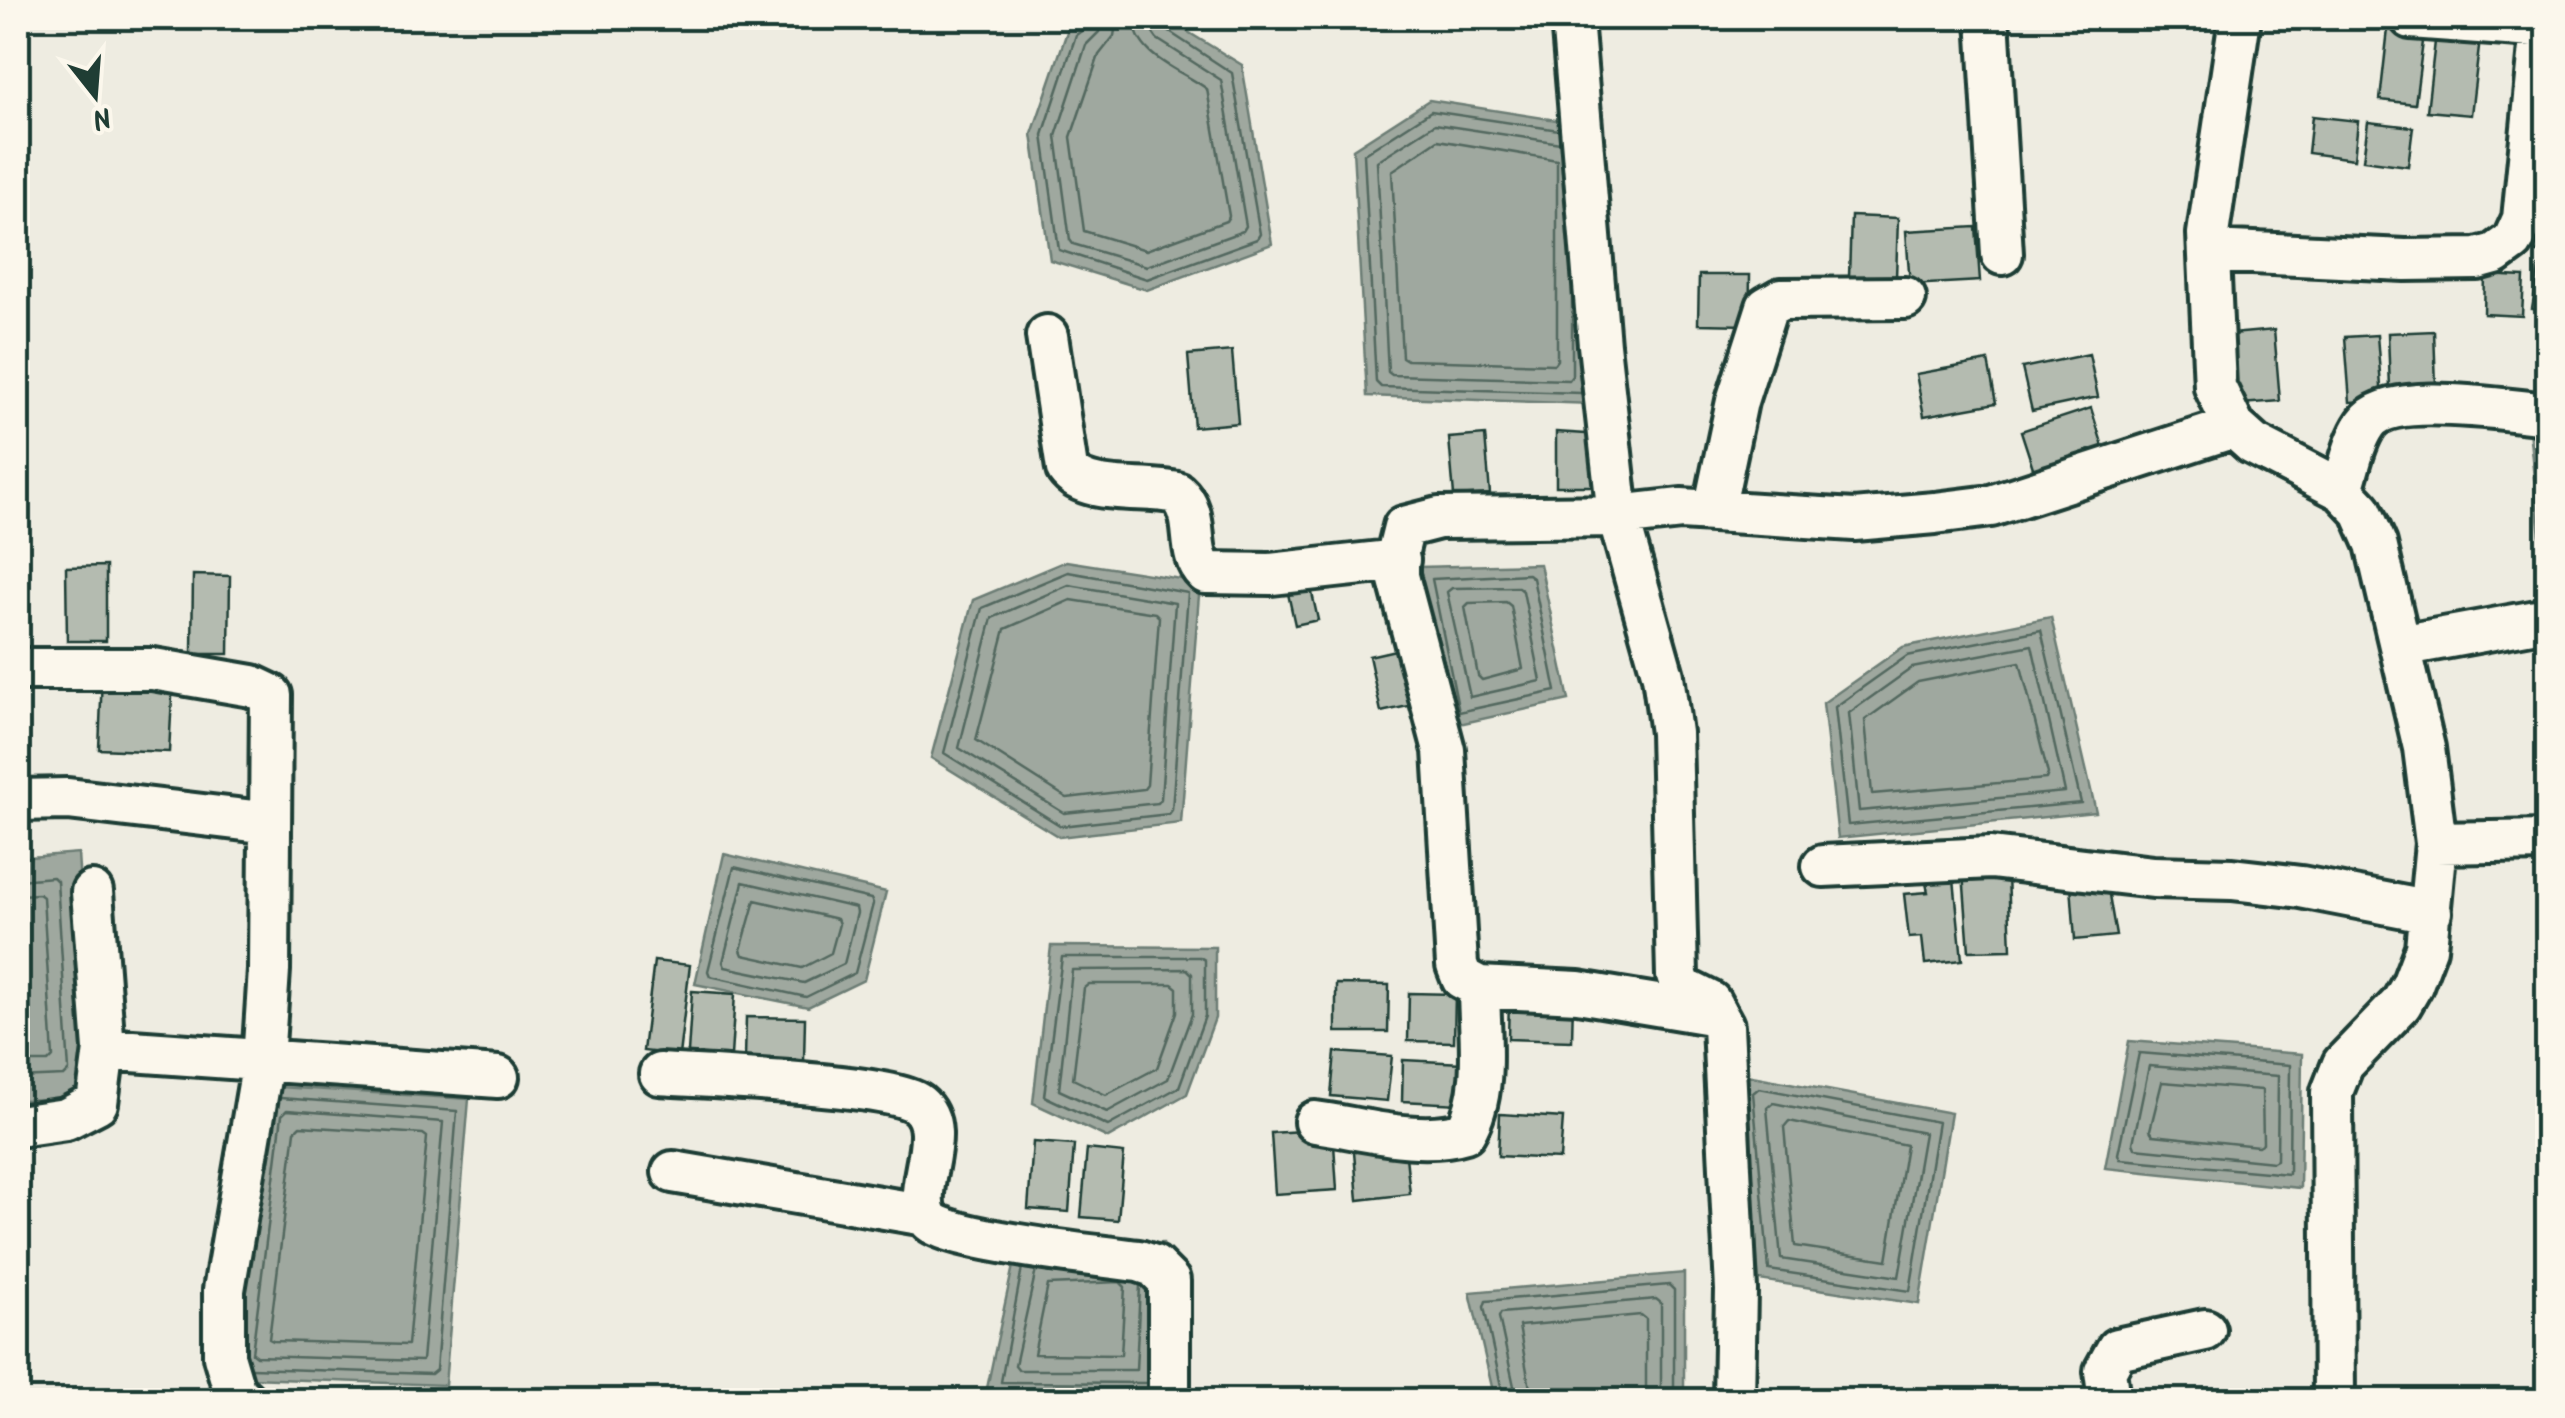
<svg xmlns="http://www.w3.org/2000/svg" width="2565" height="1418" font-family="Kalam,sans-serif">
<rect width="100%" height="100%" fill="#eeece1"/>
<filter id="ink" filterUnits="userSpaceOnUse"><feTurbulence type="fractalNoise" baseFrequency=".01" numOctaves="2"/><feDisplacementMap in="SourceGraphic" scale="20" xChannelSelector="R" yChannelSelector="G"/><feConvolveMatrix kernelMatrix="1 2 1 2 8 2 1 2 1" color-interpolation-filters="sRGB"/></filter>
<g filter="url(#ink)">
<path fill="#9fa89f" stroke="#6c7d74" stroke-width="2.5" d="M1116 18H1165L1242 65 1272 244 1147 290 1050 260 1032 134 1070 23Z
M1429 100 1595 126 1594 404 1367 396 1353 149Z
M2547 409V585H2545L2527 410Z
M1066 561 1200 582 1181 823 1059 837 931 758 973 600Z
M1540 564 1569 700 1450 726 1419 567Z
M2051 617 2096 812 1838 838 1823 703 1903 647Z
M78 853 93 1098 18 1100V858Z
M724 854 886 892 864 980 808 1007 695 984Z
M1051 946 1215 947V1018L1187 1094 1108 1138 1033 1103Z
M2129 1041 2302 1054 2300 1188 2105 1168Z
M1741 1074 1951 1113 1919 1304 1759 1280Z
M263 1086 469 1099 445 1385 225 1377Z
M1163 1243 1160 1393H986L1017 1247Z
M1684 1273V1400H1495L1470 1292Z"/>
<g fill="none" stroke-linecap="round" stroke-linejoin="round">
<path stroke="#52685f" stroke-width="2.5" d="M1089 18 1087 27 1076 35 1043 135 1059 250 1147 279 1257 239 1260 234 1232 73 1165 29 1161 18
M1102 18 1099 32 1086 45 1056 136 1070 240 1073 244 1147 266 1243 231 1246 226 1221 80 1157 39 1150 29 1149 18
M1117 18 1114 36 1099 55 1071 137 1084 231 1146 250 1226 221 1229 216 1207 89C1180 69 1135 57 1134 18
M1559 130 1431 111 1364 154 1376 382 1381 387 1582 393
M1438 140 1557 160V360L1554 364 1407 360 1402 357 1392 171Z
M1560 143 1435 124 1377 161 1388 372 1392 375 1569 380 1572 376V292
M1068 572 1188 593 1172 810 1169 814 1061 826 944 753 982 608Z
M1528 574 1533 578 1556 691 1459 712 1432 579Z
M1069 585 1175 603 1161 799 1158 803 1064 813 959 748 992 618Z
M1518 587 1523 591 1541 681 1470 697 1447 592 1452 588Z
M1071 600 1155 613 1159 617 1147 785 1144 789 1067 798 976 740 1005 629Z
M1506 602 1511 606 1523 669 1482 680 1478 676 1465 607 1469 603Z
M2041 630 2081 803 1848 825 1835 707 1907 656Z
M2032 645 2065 792 1859 811 1849 713 1912 668Z
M2020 662 2048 774 2046 779 1872 794 1865 720 1918 682Z
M734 867 871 899 873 904 855 973 806 997 710 976 708 971Z
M18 880 53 877 57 881 69 1071 64 1076 18 1078
M743 882 856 908 857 913 844 964 804 983 725 967 723 962Z
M18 895 39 894 43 897 53 1057 48 1062H18
M755 900 837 919 839 924 831 953 802 968 743 955 741 950Z
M1062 957H1200L1205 960V1016L1179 1087 1108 1126 1044 1096Z
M1187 969 1192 974V1014L1168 1079 1107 1112 1059 1090 1072 970Z
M1089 984H1172L1177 988V1012L1157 1068 1106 1095 1073 1079 1084 988Z
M2139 1053 2290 1065 2289 1174 2120 1159 2118 1154Z
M2149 1066 2278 1076 2277 1160 2273 1162 2135 1148 2133 1143Z
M2162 1082 2262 1090 2263 1143 2258 1146 2153 1135 2150 1130Z
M1759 1088 1938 1122 1910 1291 1769 1270 1753 1093Z
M1773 1103 1924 1133 1899 1277 1781 1259 1767 1108Z
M287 1110 443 1122 422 1361 256 1356 252 1353 282 1115Z
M1789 1121 1906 1145 1887 1260 1795 1246 1784 1127Z
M300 1126 423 1134 427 1137 408 1345 273 1341 269 1339 295 1131Z
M1022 1268 1001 1382 1146 1383
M1036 1270 1015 1365 1019 1370H1136L1140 1285
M1120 1282 1125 1287 1121 1355 1034 1354 1048 1285Z
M251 1368 431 1374 436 1370 457 1111 280 1098
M1504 1400 1484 1307 1486 1301 1669 1285 1674 1290V1400
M1517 1400 1499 1317 1501 1313 1656 1299 1661 1303V1400
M1532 1400 1519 1326 1641 1315 1646 1319V1400"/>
</g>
<path fill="#b4bbb0" stroke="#1f3d34" stroke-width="2.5" d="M2388 29 2424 34 2415 104 2380 100Z
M2436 33 2480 39 2471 115 2427 111Z
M2312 116 2358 121 2354 159 2308 153Z
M2368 122 2413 127 2408 166 2363 160Z
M2542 201 2548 202V255L2532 252Z
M1851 216 1898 218 1896 278 1849 277Z
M1976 227 1980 281 1910 285 1906 231Z
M2539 267 2548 268V311L2532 309Z
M1699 275H1750L1749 325 1698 324Z
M2485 275 2524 277 2522 316 2484 314Z
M2274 330 2280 401 2227 405 2221 335Z
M2434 331 2436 386 2390 389 2388 333Z
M2377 335 2382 400 2350 402 2345 337Z
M1232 351 1238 423 1194 427 1188 355Z
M2089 354 2098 397 2032 411 2022 368Z
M1988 361 1996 403 1924 416 1916 374Z
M2091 408 2104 450 2034 471 2021 431Z
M1556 432 1601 435 1606 486H1556Z
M1485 435 1490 494 1454 496 1449 438Z
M106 566V641H67L66 567Z
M193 575 230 576 229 654H192Z
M1308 575 1318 620 1295 625 1285 580Z
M1413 646 1426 702 1381 712 1369 656Z
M102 676 173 679 169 752 99 749Z
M1963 873 2008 875 2011 950 1969 951Z
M1954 879 1962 960 1925 964 1922 937 1909 938 1904 894 1928 892 1926 883Z
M2107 883 2116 936 2075 940 2071 885Z
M654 961 690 965 679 1055 643 1051Z
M1336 984 1389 985 1388 1032H1336Z
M692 991 735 994 731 1056 688 1053Z
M1409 993 1455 994 1454 1042 1408 1041Z
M1509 997 1573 999 1572 1041 1508 1039Z
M746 1017 805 1018 804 1061 745 1059Z
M1335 1052 1392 1056 1387 1101 1331 1096Z
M1403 1060 1462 1063 1459 1104 1402 1101Z
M1500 1114 1563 1118 1560 1159 1498 1156Z
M1333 1129 1337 1190 1275 1194 1271 1133Z
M1033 1142 1074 1145 1069 1212 1028 1209Z
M1405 1147 1410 1194 1358 1200 1354 1152Z
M1087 1149 1124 1153 1118 1220 1081 1217Z"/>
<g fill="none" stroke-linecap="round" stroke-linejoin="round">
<defs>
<path id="minor" d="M1572 18 1599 345 1618 516 1663 676 1671 733 1677 976 1682 988 1710 1002 1723 1026 1736 1290 1734 1400
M1988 18 2002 254
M2240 18 2208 234 2215 387 2234 427 2253 444 2342 490 2361 510 2376 544 2424 748 2436 843 2426 948 2412 985 2401 1004 2343 1064 2332 1092 2334 1400
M2411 18 2548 28
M2209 251 2405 260 2477 259 2495 254 2513 241 2523 219 2542 27
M1047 336 1067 469C1086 496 1145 485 1177 493 1202 515 1184 552 1206 573L1271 574 1399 560
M2342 490C2349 469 2353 443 2366 424 2389 389 2509 411 2548 414
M1714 511 1737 401 1767 307 1781 299 1905 298
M2400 646 2548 619
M18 669H153L252 686 271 695 269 970 263 1061 224 1290V1356L235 1393 244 1400
M18 800 68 799 270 823
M2436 843 2548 841
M1823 866 1991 858 2153 877 2232 879 2301 887 2431 912
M1717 1015 1578 992 1479 987 1462 978 1457 965 1444 750 1398 576V551L1404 527 1439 518 1618 516 1681 509 1854 520 1935 513 1991 506 2234 427
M104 1049 498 1077
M660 1074C703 1077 892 1084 918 1104 952 1132 906 1194 930 1221 948 1240 1106 1257 1139 1261L1154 1266 1169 1281V1400
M1315 1122C1361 1128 1419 1146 1465 1132 1489 1092 1479 1032 1479 987
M18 1126 66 1119 97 1103 104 1049 92 892
M673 1172 926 1215
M2109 1400 2105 1371 2117 1349 2205 1330"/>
</defs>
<use href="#minor" stroke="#1f3d34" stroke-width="48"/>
<use href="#minor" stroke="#fbf7ec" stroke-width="40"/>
</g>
</g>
<rect width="2565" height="1418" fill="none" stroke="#fbf7ec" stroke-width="60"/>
<rect x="30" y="30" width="2505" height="1358" fill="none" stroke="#1f3d34" stroke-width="4" filter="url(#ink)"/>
<g transform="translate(95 95) rotate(163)" stroke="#fbf7ec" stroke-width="8" paint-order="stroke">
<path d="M0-8L18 38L0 25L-18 38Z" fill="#1f3d34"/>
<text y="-15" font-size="28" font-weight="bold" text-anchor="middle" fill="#1f3d34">N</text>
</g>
</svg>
